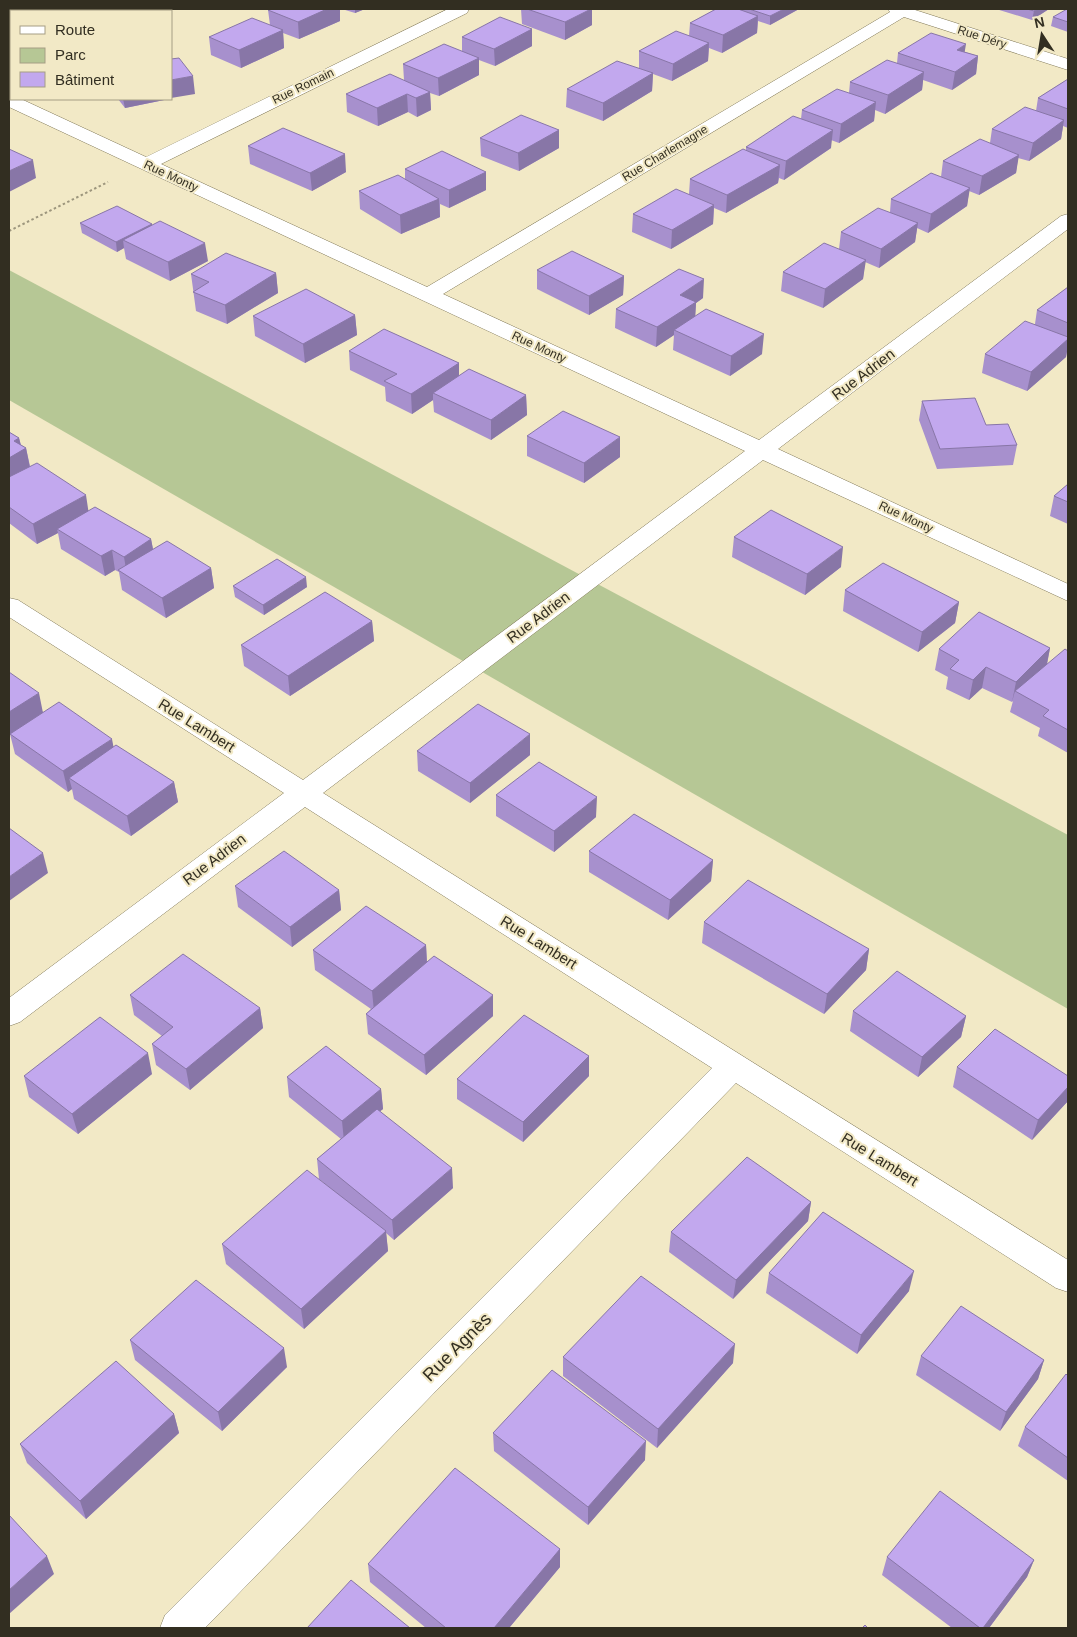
<svg xmlns="http://www.w3.org/2000/svg" width="1077" height="1637" font-family="Helvetica,sans-serif">
<rect width="100%" height="100%" fill="#f2e9c6"/>
<path fill="#b6c795" d="M9 270 1068 835V1009L9 400Z"/>
<g fill="none" stroke-linecap="round" stroke-linejoin="round">
<defs>
<path id="minor" d="M9 9H29L28 11H11V15L9 14Z
M448 9H469L467 13 161 164 427 287 890 12 888 9H912L1068 59V70L904 17 443 294 759 440 1061 216 1068 214V229L778 449 1068 584V601L763 460 323 793 1068 1260V1292L1056 1288 736 1083 205 1628H160L165 1615 712 1068 305 807 20 1022 9 1026V998L284 793 9 617V598L18 600 303 780 745 451 9 107V95L11 99H21L146 157Z"/>
</defs>
<use href="#minor" stroke="#807858" stroke-width="1"/>
<path stroke="#9d967d" stroke-width="2" stroke-dasharray="2.5 2.5" stroke-linecap="butt" d="M9 231 108 182"/>
<use href="#minor" fill="#fff" fill-rule="evenodd"/>
</g>
<path fill="#a790cd" d="M106 9H140L134 11H112Z
M271 9H340V21L299 39 283 33 284 48 241 68 211 55 209 37 270 25 268 10Z
M342 9H365L355 13Z
M521 9H592V25L565 40 522 24Z
M716 9H799L770 25 758 21 757 33 722 53 709 48 708 61 672 81 653 74 652 91 603 121 566 107 567 89 639 68V51L689 36 690 23Z
M996 9H1049L1032 20Z
M1068 9V32L1051 26 1053 17Z
M532 29V46L495 66 479 60V75L439 96 430 93 431 110 417 117 408 112 378 126 347 112 346 94 404 80 403 64 462 51V37Z
M11 37V53L9 41Z
M965 52 978 56 976 74 952 90 923 80 922 90 885 114 875 110 874 121 839 143 831 140V148L784 180 779 178 778 183 726 213 714 208 713 224 671 249 632 232 633 214 689 194 690 179 746 150V147L801 119 802 110 849 93 850 82 897 63 898 53Z
M1068 79V128L1063 126 1061 139 1029 161 1018 158 1016 173 979 195 969 191 967 206 928 233 917 228 915 242 879 268 865 262 863 279 823 308 781 291 783 272 839 249 841 232 890 212 891 199 941 177 943 161 990 143 992 129 1036 111 1038 98Z
M118 99H169L125 108Z
M559 130V148L519 171 481 156 480 138Z
M248 146 346 172 312 191 250 164Z
M405 169 486 172V190L449 208 440 204V217L401 234 360 209 359 191 405 179Z
M80 223 152 224V225L208 261 170 281 126 259 124 248 117 252 82 233Z
M537 270 624 276 623 295 589 315 537 289Z
M276 273 278 293 227 324 196 311 191 274Z
M1068 287V346L1066 357 1027 391 982 373 985 354 1035 324 1037 310Z
M703 298 696 303 695 316 762 354 730 376 673 350 674 335 656 347 615 328 616 309Z
M355 315 357 335 305 363 255 336 253 316Z
M349 351 459 363V376L526 395 527 415 491 440 434 412 433 400 412 414 386 401 385 387 350 370Z
M922 401 986 425 1017 445 1013 465 937 469 919 420Z
M9 432 19 438 21 445 26 448 30 466 89 511 151 539 153 549 211 568 214 588 166 618 122 590 119 572 115 570 105 576 61 549 58 533 37 544 9 523Z
M527 436 620 457 584 483 527 456Z
M1068 484V524L1050 516 1054 496Z
M734 537 841 567 805 595 732 557Z
M233 586 307 587 264 615 235 597Z
M845 590 959 602 955 623 918 652 843 611Z
M372 621 374 641 290 696 244 666 241 645Z
M1050 648 1047 665 1068 651V753L1038 736 1040 728 1010 712 1013 701 1012 702 982 688 969 700 946 689 948 677 935 670 939 649Z
M9 672 43 712 113 747 174 782 178 802 131 836 74 799 72 789 68 792 15 754 10 734 9 735Z
M417 751 530 755 470 803 418 771Z
M496 795 596 817 554 852 496 816Z
M589 851 713 860 711 881 668 920 589 872Z
M235 886 339 890 341 910 292 947 238 907Z
M704 922 869 949 866 970 824 1014 702 943Z
M426 945 427 962 493 1016 426 1075 368 1034 366 1014 371 1009 315 970 313 950Z
M130 995 260 1008 263 1028 190 1090 156 1065 152 1044 162 1036 134 1015Z
M853 1011 966 1016 961 1037 918 1077 850 1031Z
M589 1056V1076L523 1142 457 1099V1079Z
M957 1067 1068 1076V1101L1032 1140 953 1087Z
M152 1074 78 1134 29 1097 24 1076Z
M287 1077 381 1089 383 1109 380 1111 453 1188 394 1240 386 1233 388 1251 304 1329 226 1264 222 1244 336 1193 319 1179 317 1159 341 1139 289 1097Z
M811 1202 808 1221 733 1299 669 1252 671 1232Z
M769 1273 909 1291 857 1354 766 1293Z
M130 1340 287 1367 222 1431 135 1360Z
M921 1356 1044 1360 1038 1379 1000 1431 916 1375Z
M563 1357 733 1363 657 1448 563 1376Z
M1068 1376V1481L1018 1446 1025 1427Z
M174 1414 179 1433 86 1519 27 1463 20 1444Z
M493 1433 645 1460 588 1525 494 1451Z
M560 1549V1567L509 1628H426L370 1582 368 1564Z
M887 1557 1034 1560 1027 1577 989 1628H952L882 1575Z"/>
<path fill="#8876a7" d="M122 9H140L134 11H122Z
M327 9H340V21L299 39 298 22Z
M355 9H365L355 13Z
M591 9H592V25L565 40V22Z
M784 9H799L770 25V16Z
M1037 9H1049L1032 20 1034 11Z
M758 16 757 33 722 53 723 35Z
M532 29V46L495 66 494 49Z
M283 30 284 48 241 68 239 50Z
M709 43 708 61 672 81 673 64Z
M966 44 963 62 957 50Z
M978 56 976 74 952 90 955 72Z
M479 58V75L439 96 438 78Z
M924 72 922 90 885 114 888 95Z
M653 73 652 91 603 121V103Z
M193 76 195 94 171 98V80Z
M430 92 431 110 417 117 416 98Z
M407 94 408 112 378 126 377 108Z
M123 99H169L125 108Z
M876 102 874 121 839 143 841 124Z
M1064 120 1061 139 1029 161 1033 143Z
M559 130V148L519 171 518 153Z
M833 130 831 148 784 180 786 161Z
M345 154 346 172 312 191 310 173Z
M1019 155 1016 173 979 195 982 176Z
M33 160 36 178 9 192V171Z
M780 165 778 183 726 213 727 195Z
M486 172V190L449 208V190Z
M970 188 967 206 928 233 931 214Z
M439 199 440 217 401 234 400 215Z
M714 205 713 224 671 249 672 230Z
M918 223 915 242 879 268 881 249Z
M152 224 154 234 123 240 124 248 117 252 116 242Z
M205 243 208 261 170 281 168 262Z
M866 260 863 279 823 308 825 289Z
M276 273 278 293 227 324 225 305Z
M624 276 623 295 589 315V296Z
M704 279 703 298 696 303 695 321 674 330V335L656 347 657 327 680 295Z
M355 315 357 335 305 363 303 344Z
M764 334 762 354 730 376 731 356Z
M1068 339V346L1066 357 1027 391 1031 372Z
M459 363V382L433 393V400L412 414 411 394Z
M526 395 527 415 491 440V420Z
M620 437V457L584 483V463Z
M19 438 22 450 26 448 30 468 9 480V458L14 441Z
M86 495 89 515 57 529 58 533 37 544 33 524Z
M151 539 155 560 127 575 124 557Z
M843 547 841 567 805 595 807 574Z
M112 550 115 570 105 576 101 556Z
M211 568 214 588 166 618 162 598Z
M306 577 307 587 264 615 263 605Z
M959 602 955 623 918 652 922 632Z
M372 621 374 641 290 696 288 676Z
M1050 648 1046 668 1015 691 1012 702 1016 682Z
M986 667 982 688 969 700 973 680Z
M39 693 43 713 9 735V712Z
M530 734V755L470 803V783Z
M112 739 116 760 69 778 72 789 68 792 63 771Z
M174 782 178 802 131 836 127 816Z
M597 797 596 817 554 852V831Z
M43 853 48 873 9 901V877Z
M713 860 711 881 668 920 670 900Z
M339 890 341 910 292 947 290 927Z
M426 945 427 965 374 1011 372 991Z
M869 949 866 970 824 1014 827 994Z
M493 995V1016L426 1075 424 1055Z
M260 1008 263 1028 190 1090 186 1069Z
M966 1016 961 1037 918 1077 922 1057Z
M148 1053 152 1074 78 1134 72 1114Z
M589 1056V1076L523 1142V1122Z
M1068 1087V1101L1032 1140 1038 1120Z
M381 1089 383 1109 344 1141 342 1121Z
M452 1168 453 1188 394 1240 392 1220Z
M811 1202 808 1221 733 1299 736 1280Z
M386 1231 388 1251 304 1329 301 1309Z
M914 1271 909 1291 857 1354 861 1335Z
M735 1344 733 1363 657 1448 658 1429Z
M284 1348 287 1367 222 1431 218 1412Z
M1044 1360 1038 1379 1000 1431 1006 1412Z
M174 1414 179 1433 86 1519 80 1501Z
M646 1441 645 1460 588 1525V1507Z
M560 1549V1567L509 1628H494Z
M47 1556 54 1574 9 1614V1590Z
M1034 1560 1027 1577 989 1628H983Z"/>
<path fill="#c2a8ee" stroke="#8876a7" d="M271 9H327L298 22 268 10Z
M527 9H591L565 22Z
M716 9H738L758 16 723 35 690 23Z
M749 9H784L770 16Z
M1027 9H1037L1034 11Z
M1067 9H1068V22L1053 17Z
M500 17 532 29 494 49 462 37Z
M252 18 283 30 239 50 209 37Z
M676 31 709 43 673 64 639 51Z
M931 33 966 44 957 50 978 56 955 72 898 53Z
M444 44 479 58 438 78 403 64Z
M179 58 193 76 171 80V59Z
M887 60 924 72 888 95 850 82Z
M617 61 653 73 603 103 567 89Z
M390 74 430 92 416 98 407 94 377 108 346 94Z
M1068 79V109L1038 98Z
M837 89 876 102 841 124 802 110Z
M1025 107 1064 120 1033 143 992 129Z
M521 115 559 130 518 153 480 138Z
M793 116 833 130 786 161 746 147Z
M283 128 345 154 310 173 248 146Z
M980 139 1019 155 982 176 943 161Z
M9 149 33 160 9 171Z
M743 149 780 165 727 195 690 179Z
M442 151 486 172 449 190 405 169Z
M931 173 970 188 931 214 891 199Z
M398 175 439 199 400 215 359 191Z
M676 189 714 205 672 230 633 214Z
M117 206 152 224 116 242 80 223Z
M878 208 918 223 881 249 841 232Z
M160 221 205 243 168 262 123 240Z
M824 243 866 260 825 289 783 272Z
M572 251 624 276 589 296 537 270Z
M226 253 276 273 225 305 193 292 209 282 191 274Z
M679 269 704 279 680 295 696 302 657 327 616 309Z
M1068 287V323L1037 310Z
M306 289 355 315 303 344 253 316Z
M706 309 764 334 731 356 674 330Z
M1025 321 1068 337V339L1031 372 985 354Z
M384 329 459 363 411 394 384 381 397 374 349 351Z
M469 369 526 395 491 420 433 393Z
M975 398 986 425 1008 424 1017 445 940 449 922 401Z
M563 411 620 437 584 463 527 436Z
M9 432 19 438 14 441 26 448 9 458Z
M37 463 86 495 33 524 9 507V477Z
M1068 484V502L1054 496Z
M95 507 151 539 124 557 112 550 101 556 57 529Z
M771 510 843 547 807 574 734 537Z
M167 541 211 568 162 598 118 570Z
M277 559 306 577 263 605 233 586Z
M883 563 959 602 922 632 845 590Z
M325 592 372 621 288 676 241 645Z
M979 612 1050 648 1016 682 986 667 973 680 950 669 959 660 939 649Z
M1065 649 1068 651V730L1043 716 1049 710 1015 691Z
M9 672 39 693 9 712Z
M59 702 112 739 63 771 10 734Z
M478 704 530 734 470 783 417 751Z
M116 745 174 782 127 816 69 778Z
M539 762 597 797 554 831 496 795Z
M634 814 713 860 670 900 589 851Z
M9 828 43 853 9 877Z
M284 851 339 890 290 927 235 886Z
M748 880 869 949 827 994 704 922Z
M366 906 426 945 372 991 313 950Z
M183 954 260 1008 186 1069 152 1044 173 1027 130 995Z
M434 956 493 995 424 1055 366 1014Z
M897 971 966 1016 922 1057 853 1011Z
M524 1015 589 1056 523 1122 457 1079Z
M100 1017 148 1053 72 1114 24 1076Z
M995 1029 1068 1076V1087L1038 1120 957 1067Z
M326 1046 381 1089 342 1121 287 1077Z
M377 1109 452 1168 392 1220 317 1159Z
M747 1157 811 1202 736 1280 671 1232Z
M307 1170 386 1231 301 1309 222 1244Z
M823 1212 914 1271 861 1335 769 1273Z
M641 1276 735 1344 658 1429 563 1357Z
M196 1280 284 1348 218 1412 130 1340Z
M961 1306 1044 1360 1006 1412 921 1356Z
M116 1361 174 1414 80 1501 20 1444Z
M552 1370 646 1441 588 1507 493 1433Z
M1066 1374 1068 1376V1458L1025 1427Z
M455 1468 560 1549 494 1628H446L368 1564Z
M940 1491 1034 1560 983 1628H980L887 1557Z
M9 1515 47 1556 9 1590Z
M351 1580 410 1628H307Z
M865 1625 868 1628H862Z"/>
<g text-anchor="middle" dominant-baseline="central" stroke-width="4" stroke-linejoin="round" paint-order="stroke">
<g font-size="12" fill="#322e21" stroke="#f2e9c6">
<text transform="translate(982 37) rotate(18)">Rue Déry</text>
<text transform="translate(303 86) rotate(-26)">Rue Romain</text>
<text transform="translate(665 153) rotate(-31)">Rue Charlemagne</text>
<text transform="translate(171 176) rotate(25)">Rue Monty</text>
<text transform="translate(539 347) rotate(25)">Rue Monty</text>
<text transform="translate(906 517) rotate(25)">Rue Monty</text>
</g>
<g font-size="15" fill="#322e21" stroke="#f2e9c6">
<text transform="translate(863 374) rotate(-37)">Rue Adrien</text>
<text transform="translate(538 617) rotate(-37)">Rue Adrien</text>
<text transform="translate(197 725) rotate(32)">Rue Lambert</text>
<text transform="translate(214 859) rotate(-37)">Rue Adrien</text>
<text transform="translate(539 942) rotate(32)">Rue Lambert</text>
<text transform="translate(880 1159) rotate(32)">Rue Lambert</text>
</g>
<g font-size="18" fill="#322e21" stroke="#f2e9c6">
<text transform="translate(457 1347) rotate(-45)">Rue Agnès</text>
</g>
</g>
<rect width="1077" height="1637" fill="none" stroke="#322e21" stroke-width="20"/>
<rect x="10" y="10" width="162" height="90" fill="#f2e9c6" stroke="#a59e84"/>
<rect x="20" y="26" width="25" height="8" fill="#ffffff" stroke="#a59e84"/>
<text x="55" y="35" font-size="15" fill="#322e21">Route</text>
<rect x="20" y="48" width="25" height="15" fill="#b6c795" stroke="#a59e84"/>
<text x="55" y="60" font-size="15" fill="#322e21">Parc</text>
<rect x="20" y="72" width="25" height="15" fill="#c2a8ee" stroke="#a59e84"/>
<text x="55" y="85" font-size="15" fill="#322e21">Bâtiment</text>
<g transform="translate(1042 35) rotate(348)" stroke="#f2e9c6" stroke-width="4" paint-order="stroke">
<path d="M0-4L9 19L0 12L-9 19Z" fill="#322e21"/>
<text y="-8" font-size="14" font-weight="bold" text-anchor="middle" fill="#322e21">N</text>
</g>
</svg>
